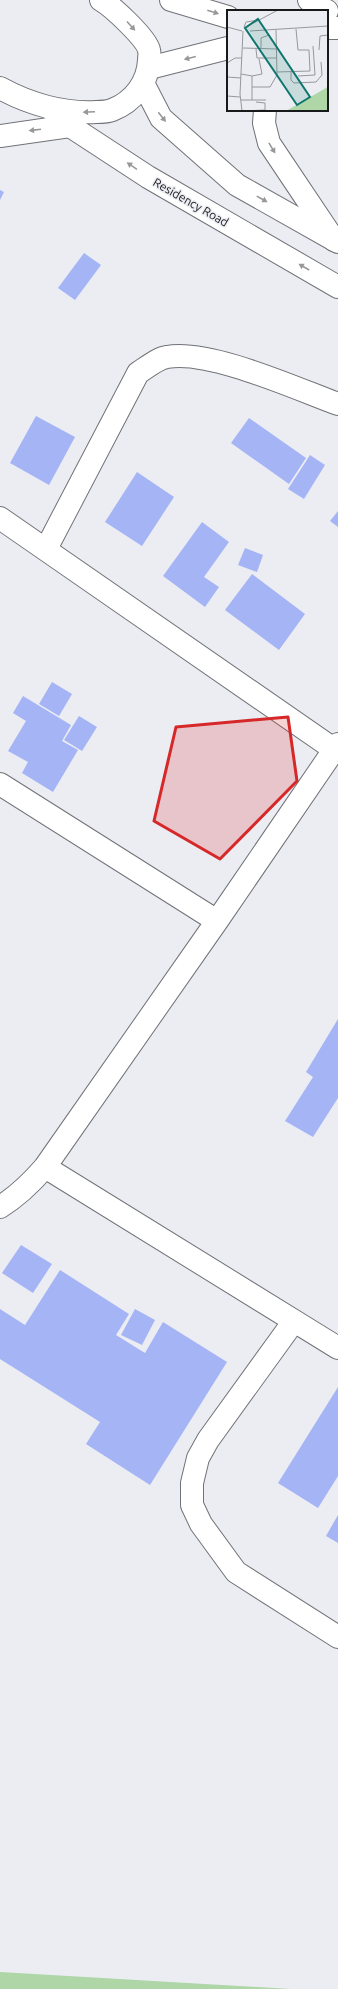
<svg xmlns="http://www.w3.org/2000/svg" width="338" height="1989" font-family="Ubuntu,sans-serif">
<rect width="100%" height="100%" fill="#ebedf3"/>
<path fill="#aed6a7" d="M0 1972 291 1989H0Z"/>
<path fill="#a5b4f5" d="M0 190 4 192 0 200Z
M84 253 101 265 75 300 58 288Z
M36 416 75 437 49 485 10 463Z
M249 418 306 458 289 484 231 443Z
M310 455 325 465 304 499 288 489Z
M137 472 174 497 142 546 105 522Z
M338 511V527L330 521Z
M202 522 229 542 204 577 219 587 205 607 163 576Z
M245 548 263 555 257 572 238 565Z
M252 574 305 614 279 650 225 610Z
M52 682 72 694 59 716 39 704Z
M23 696 71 725 62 741 78 750 53 792 22 773 28 762 8 751 26 721 13 713Z
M79 716 97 727 82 751 64 740Z
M338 1019V1098L313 1137 285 1121 313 1077 306 1072Z
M21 1245 52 1264 33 1293 2 1273Z
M60 1270 129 1314 116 1335 145 1353 163 1322 227 1362 150 1485 86 1444 100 1422 0 1359V1309L25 1325Z
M135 1309 155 1320 142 1345 121 1335Z
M338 1387V1476L318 1508 278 1483Z
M338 1515V1543L326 1536Z"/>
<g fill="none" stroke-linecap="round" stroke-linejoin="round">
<defs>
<path id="minor" d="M309 0 327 11
M0 518 335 750
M46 549 138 373C146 368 158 358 167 357 209 349 297 389 338 404
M0 784 217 921
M45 1167 338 1348
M0 1207C18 1196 32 1182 45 1167L217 921 338 744
M294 1321 208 1440 198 1458 192 1483V1505L201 1524 236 1572 338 1637"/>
<path id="tertiary" d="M171 0 228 17
M327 28H338
M149 68 228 48
M265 110 264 123 269 143 334 240
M0 136 70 126"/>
<path id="secondary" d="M143 83 161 118 237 185 338 242
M0 88C29 104 64 114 96 112 101 112 107 112 112 110 133 102 148 83 149 60 149 57 150 53 149 50 146 38 113 7 101 0
M50 108 70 126 148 177 338 287"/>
</defs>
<use href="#minor" stroke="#707277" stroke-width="24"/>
<use href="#tertiary" stroke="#707277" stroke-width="24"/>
<use href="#secondary" stroke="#707277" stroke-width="24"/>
<use href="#minor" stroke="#fff" stroke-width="22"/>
<use href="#tertiary" stroke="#fff" stroke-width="22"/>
<use href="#secondary" stroke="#fff" stroke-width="22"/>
</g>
<defs><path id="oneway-solid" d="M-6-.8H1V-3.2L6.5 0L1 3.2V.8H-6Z"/></defs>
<g fill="#979898">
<use href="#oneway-solid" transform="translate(213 12) rotate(18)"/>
<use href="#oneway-solid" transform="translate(131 26) rotate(48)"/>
<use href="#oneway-solid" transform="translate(190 58) rotate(166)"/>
<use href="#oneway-solid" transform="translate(89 112) rotate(177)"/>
<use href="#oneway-solid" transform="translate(162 117) rotate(52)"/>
<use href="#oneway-solid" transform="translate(35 130) rotate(173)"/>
<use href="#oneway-solid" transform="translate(272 148) rotate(59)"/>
<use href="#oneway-solid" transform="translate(132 166) rotate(-146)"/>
<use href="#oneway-solid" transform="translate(262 199) rotate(29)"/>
<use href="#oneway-solid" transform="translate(304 267) rotate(-150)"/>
</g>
<path fill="#d62828" fill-opacity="0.2" stroke="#d62828" stroke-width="3" stroke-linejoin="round" d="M288 717 297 781 220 859 154 821 176 727Z"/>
<g text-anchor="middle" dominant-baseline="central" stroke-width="3" stroke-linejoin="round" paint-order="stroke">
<g font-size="12" fill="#18191b" stroke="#ebedf3">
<text transform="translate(191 202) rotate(30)">Residency Road</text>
</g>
</g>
<g transform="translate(227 10)">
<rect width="101" height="101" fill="#ebedf3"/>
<path d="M101 76V101H59L99 78Z" fill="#aed6a7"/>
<path fill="none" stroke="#97989d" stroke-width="1" d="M21 16 51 0M0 17 15 21M17 17 19 12 32 10M23 21 101 16M16 38 50 39M34 38V28L42 25M29 39 30 48H50M92 40 93 26 101 25M0 53 8 48H15M50 62 83 61 82 40H71L69 19M64 62V70L67 73 89 72 95 65 94 52M14 64 25 66V90M25 66 35 64 32 49M71 66 88 65 86 36M0 67 14 68M25 77H43L50 65 49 20M0 86 13 87M14 90H39M29 92 38 93V101M15 101 13 84 16 21M15 101 38 100"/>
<path fill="#0f766e" fill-opacity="0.15" stroke="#0f766e" stroke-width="2" d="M31 9 83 87 70 95 18 18Z"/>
<rect width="101" height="101" fill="none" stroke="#18191b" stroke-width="2"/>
</g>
</svg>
